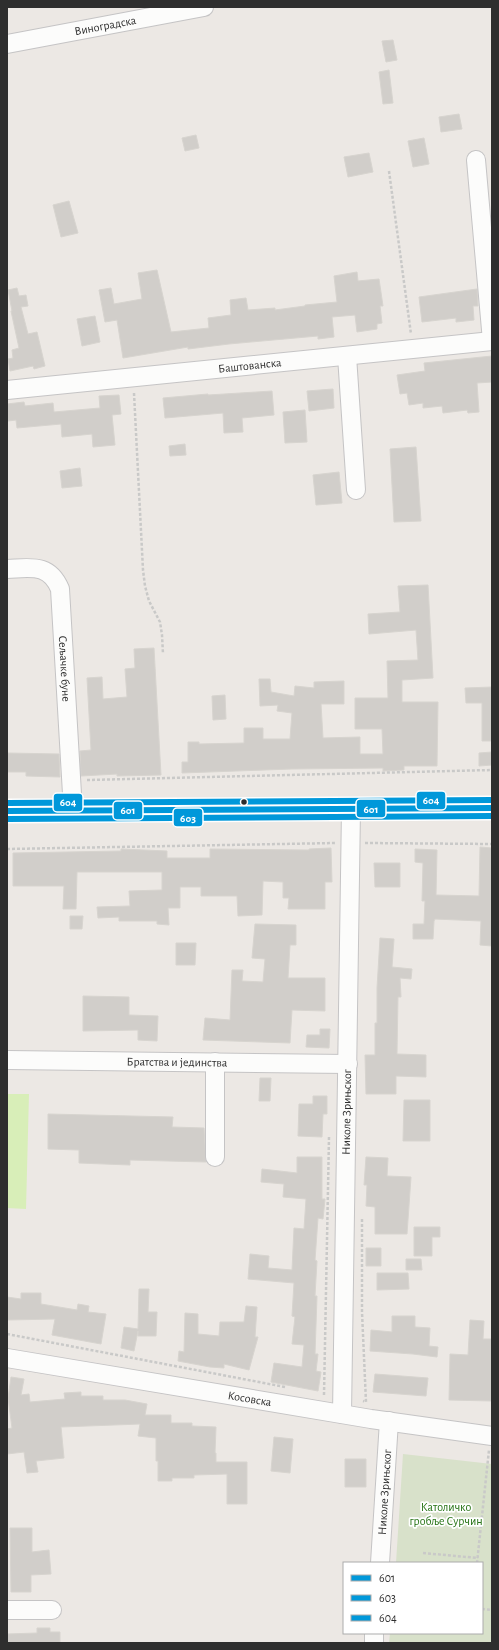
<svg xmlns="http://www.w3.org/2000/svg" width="499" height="1650" font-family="'Alegreya Sans',sans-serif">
<rect width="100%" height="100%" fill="#ece8e4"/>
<path fill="#d8e1ca" d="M403 1454 492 1464V1643H389L390 1633H482V1563H396Z"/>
<path fill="#d8eeb8" d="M7 1094H29L26 1209 7 1208Z"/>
<path fill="#d1ceca" stroke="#d7d4cf" d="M393 40 397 60 386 62 382 41Z
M389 70 393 103 383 104 379 72Z
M459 114 462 129 441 132 439 117Z
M196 135 199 148 185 151 182 138Z
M424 138 429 164 413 167 408 141Z
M369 153 373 172 348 177 344 157Z
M69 201 78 233 61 237 53 205Z
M157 270 171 332 209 328 208 318 231 315 230 300 246 298 248 310 275 308V310L305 306V305L337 302 334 276 357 272 358 281 379 279 383 306H380L382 323 377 324V329L357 332 355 315 332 317 334 337 318 339V336L229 344 188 349V347L123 358 117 320 105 322 99 290 111 288 114 304 142 299 138 273Z
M17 288 19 296 26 295 28 306 21 307 28 334 37 332 45 366 34 369 33 366 10 371 8 359 13 358 12 350 19 348 11 311H12L8 290Z
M477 289 478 306H473L474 320 456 322V318L422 322 419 297Z
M95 316 100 342 82 346 77 319Z
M492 356V382L477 383 479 412 468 413 467 410 443 413 442 406 423 408V403L409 405 407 393 400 394 397 375 425 371 424 363Z
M333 389 334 408 309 411 307 391Z
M272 391 274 415 242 418 243 432 224 433 223 413 165 418 163 398 208 394V395Z
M119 395 121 414 112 415 115 445 93 447 92 434 62 437 61 424 17 428 16 420 8 421 7 404 24 402 25 406 53 403 54 412 100 408 99 396Z
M305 410 307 442 285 443 283 412Z
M185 444 186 455 170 456 169 446Z
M416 447 421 521 394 522 390 449Z
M80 468 82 486 62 488 60 471Z
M339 472 342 503 316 505 313 475Z
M428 585 433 678 402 680V702H438L437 766H404V770L383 771V768L292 769 182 773V762H188V742H199V744L244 743V728H263V739H290L292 713 277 711 278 705 260 706 259 679H270L271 692 294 696 295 686 314 688V682L344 681V704H321L323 738 360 737V754H383L382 729H355V698H388L387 661 418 660 416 630 369 634 368 614 400 612 398 586Z
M154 648 161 775 117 776V774L81 776 80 751 91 750 87 678 102 677 103 699 127 697 125 669 135 668 134 649Z
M492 687V741H482V703H466L465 688Z
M225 695 226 719 213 720 212 696Z
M492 752V765L479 766V753Z
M7 753 59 754 60 777 26 776V772H7Z
M480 847 492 848V946L480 945 481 921 435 919 434 921 433 939H413V924H424L425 901H422L423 863 415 862V849L437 850 436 895 479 896Z
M331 848 332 882H325V909H288L289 898H283V882L263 881 262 915 238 916 237 896H201V887H180V908H168L169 925 157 924V921H119V917L98 918 97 907 130 906 129 891 162 890V872H77L76 909H63L64 886H13V853L121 851V849L167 851V858H210V849L309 850V849Z
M374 863H400V887H375Z
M70 916H83L82 929H70Z
M255 924 296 925V945H290L288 978H325V1011L292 1010 290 1043 203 1040 205 1018 230 1020 232 970H243L242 981 263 982 265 959 252 958Z
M380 938 394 939 392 967 412 969 411 979 400 978 401 997H398L397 1054 426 1055V1077L396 1076V1094H366L365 1055H375V1023H377V988Z
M176 943H196L195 965H176Z
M83 996 129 997V1015L158 1016 157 1041 138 1040V1030L83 1031Z
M320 1029H330L329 1048 306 1047 307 1035H320Z
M260 1078H271L270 1101H259Z
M313 1096H327V1114H323L322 1137 298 1136 299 1104H313Z
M404 1100H430V1141H403Z
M48 1114 173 1117 172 1127 204 1128 206 1162 130 1160V1165L79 1163V1150L48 1149Z
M297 1157H322V1199H325L323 1219 318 1218 315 1260 317 1261 315 1296H317L315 1354H318L316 1371 321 1372 318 1391 271 1382 274 1363 302 1367 304 1345 292 1344 295 1317 292 1316 294 1283 248 1279 250 1254 269 1256 268 1268 292 1270 294 1228 304 1229 306 1199 283 1197 284 1184 261 1182 262 1169 297 1173Z
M366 1157 388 1158 387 1176 411 1177 407 1234H375V1207L366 1206 367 1185H364Z
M414 1227H440V1237H432V1256H414Z
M366 1248H381V1266H366Z
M406 1259H421L422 1270H406Z
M377 1273H408L409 1289 377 1290Z
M139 1289H149L148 1312H157L156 1336H138V1331L134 1351 121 1348 124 1327 138 1329Z
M21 1293H41V1304L77 1310 78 1304 89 1306 88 1312 106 1314 101 1344 52 1335 55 1319 7 1320V1297L21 1299Z
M246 1306 257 1307 255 1337H258L249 1370 224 1364V1368L210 1367 178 1361 179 1351 184 1352 185 1313 198 1314V1334L219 1336 220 1322H244Z
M392 1316H415V1327L430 1328 429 1346 438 1347 437 1357 413 1354 370 1351 371 1330 392 1332Z
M470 1320 484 1321 483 1339H492V1401L449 1400 450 1354 468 1355Z
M375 1374 428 1378 426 1396 373 1392Z
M11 1377 24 1379 21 1395 29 1394 30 1402 65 1399 64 1393 81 1392V1396H103V1400H125L147 1404 145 1415H171V1423H192V1426L216 1427 215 1453H216V1462H247V1504H227V1474L194 1475V1478H172V1481H158V1461H156V1438L138 1436 140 1424 61 1427 64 1458 36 1461 38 1472 27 1473 24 1452 7 1454V1429L12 1428 8 1398Z
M274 1437 293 1439 290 1473 271 1471Z
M345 1459H366V1487H345Z
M10 1528H32V1552L49 1550 51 1574 31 1575V1592H11Z
M37 1628H50V1632H60V1643H7V1634L37 1633Z"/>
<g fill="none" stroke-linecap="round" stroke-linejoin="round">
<defs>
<g id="minor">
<path id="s1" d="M7 44 204 7"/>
<path d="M476 160 492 341"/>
<path d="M347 356 356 490"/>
<path id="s2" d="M7 390 492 341"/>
<path id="s3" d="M7 569C31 568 49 563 60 589L73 811"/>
<path id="s4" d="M7 1060 348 1064"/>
<path d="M215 1157V1062"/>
<path id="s5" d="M7 1358 371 1419 492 1436"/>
<path id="s6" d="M342 1414 351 809"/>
<path id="s7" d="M380 1563 389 1421"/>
<path d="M7 1610H52"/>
<path d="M374 1643V1633"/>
</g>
<path id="major" d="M7 811 492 808"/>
</defs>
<use href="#minor" stroke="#c5c4c5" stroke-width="20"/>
<use href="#major" stroke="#c6c5c4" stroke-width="24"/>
<path stroke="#c9c9c8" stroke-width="2.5" stroke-dasharray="3 2" stroke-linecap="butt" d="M389 171 411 334
M134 393 143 570 145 586 149 601 160 622 162 635 163 654
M87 780 492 770
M365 843 492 844
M7 849 336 843
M362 1219V1312L366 1402 363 1401
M7 1334 285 1387
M324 1395 329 1137
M423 1553 478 1558
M477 1563 489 1450
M482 1609 492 1610"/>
<use href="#minor" stroke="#fcfcfb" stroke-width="18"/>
<use href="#major" stroke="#e9e5d4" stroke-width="22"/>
<defs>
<path id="bus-1" d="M7 811 492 808"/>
<path id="bus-2" d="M7 819 492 816"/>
<path id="bus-3" d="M7 803 492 800"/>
</defs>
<use href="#bus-1" stroke="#fff" stroke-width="9"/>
<use href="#bus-2" stroke="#fff" stroke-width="9"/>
<use href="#bus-3" stroke="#fff" stroke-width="9"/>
<use href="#bus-1" stroke="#0098da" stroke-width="6"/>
<use href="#bus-2" stroke="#0098da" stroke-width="6"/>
<use href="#bus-3" stroke="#0098da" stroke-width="6"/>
</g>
<circle fill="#2e2e2e" stroke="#fff" stroke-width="1.5" cx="244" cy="802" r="3.5"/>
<g text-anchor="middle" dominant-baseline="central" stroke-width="3.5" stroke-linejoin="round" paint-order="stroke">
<g font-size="12" fill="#2e2e2e" stroke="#fff">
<text stroke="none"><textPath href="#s1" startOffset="100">Виноградска</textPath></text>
<text stroke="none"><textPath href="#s2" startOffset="244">Баштованска</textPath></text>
<text stroke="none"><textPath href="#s3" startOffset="142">Сељачке буне</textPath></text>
<text stroke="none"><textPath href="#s4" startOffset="170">Братства и јединства</textPath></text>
<text stroke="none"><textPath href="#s6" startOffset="302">Николе Зрињског</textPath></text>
<text stroke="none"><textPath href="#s5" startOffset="246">Косовска</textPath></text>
<text stroke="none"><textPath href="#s7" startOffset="71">Николе Зрињског</textPath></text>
</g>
<g font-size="12" fill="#267315" stroke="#fff">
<text x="446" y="1507">Католичко<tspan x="446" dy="14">гробље Сурчин</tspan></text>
</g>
</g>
<g stroke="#fff" stroke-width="1.5">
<rect x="416" y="791" width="30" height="19" rx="4" fill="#0098da"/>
<rect x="53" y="793" width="30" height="19" rx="4" fill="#0098da"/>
<rect x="356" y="799" width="30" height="19" rx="4" fill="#0098da"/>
<rect x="113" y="801" width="30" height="19" rx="4" fill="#0098da"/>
<rect x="173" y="808" width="30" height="19" rx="4" fill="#0098da"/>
</g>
<g font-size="11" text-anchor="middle" font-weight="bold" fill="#fff">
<text x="431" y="804">604</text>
<text x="68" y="806">604</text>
<text x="371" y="813">601</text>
<text x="128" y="814">601</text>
<text x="188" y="822">603</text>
</g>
<rect width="499" height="1650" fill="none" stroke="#2e2e2e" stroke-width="16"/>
<rect x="343" y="1562" width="140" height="72" fill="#ffffff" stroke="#ababab"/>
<rect x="351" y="1575" width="20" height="6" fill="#0098da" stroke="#ababab"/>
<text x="379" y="1582" font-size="12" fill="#2e2e2e">601</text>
<rect x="351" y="1595" width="20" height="6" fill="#0098da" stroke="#ababab"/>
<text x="379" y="1602" font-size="12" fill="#2e2e2e">603</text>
<rect x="351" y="1615" width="20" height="6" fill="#0098da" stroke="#ababab"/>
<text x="379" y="1622" font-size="12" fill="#2e2e2e">604</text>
</svg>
